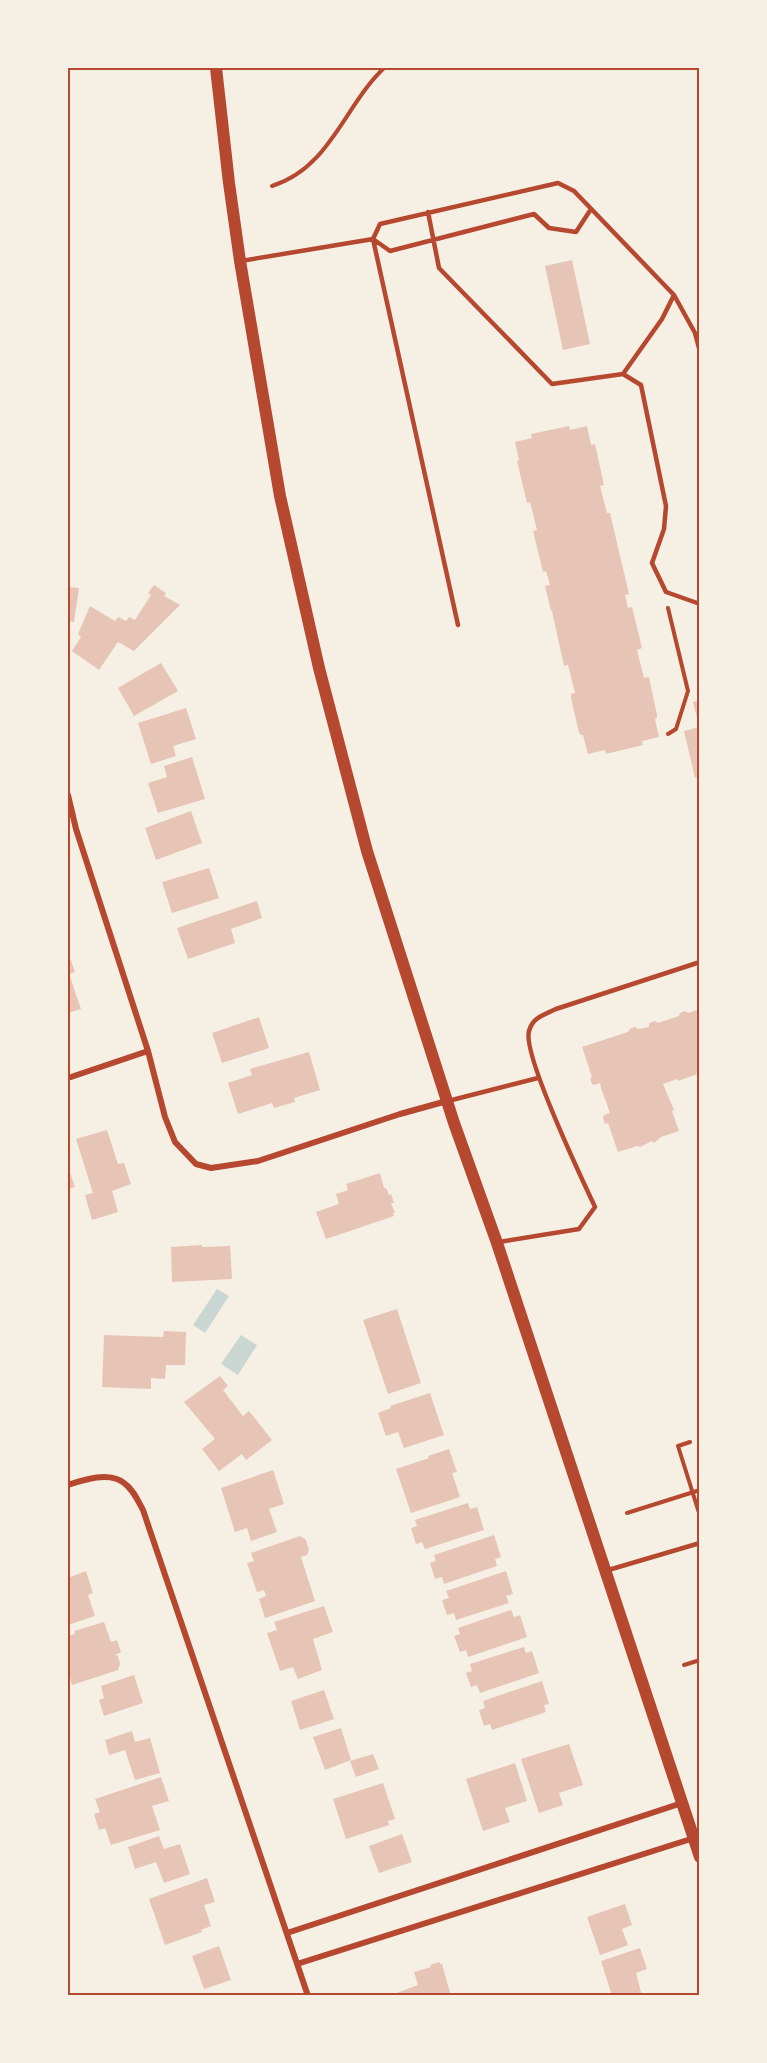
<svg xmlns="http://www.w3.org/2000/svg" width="767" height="2063" font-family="Inter,sans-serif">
<rect width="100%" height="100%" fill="#f6efe4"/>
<path fill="#c9d6d2" d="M217 1289 229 1296 205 1333 193 1325Z
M241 1335 257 1345 238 1375 221 1364Z"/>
<path fill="#e6c5b7" d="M572 260 590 344 563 350 545 266Z
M569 426 570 430 587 426 591 445 595 444 604 485 600 486 607 513H610L629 594 625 595 628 608 632 607 642 648 637 650 644 678 649 677 657 715V718L655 719 659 737 642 741 643 745 606 754 605 750 588 754 583 735H581L579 733 571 698V694L575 693 568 665 564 666 552 611H551L545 586 550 585 546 571 543 572 533 531 537 530 530 502 527 503 517 461 519 460 515 442 532 438 531 434Z
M154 585 166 593 164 596 180 605 134 651 118 642 99 670 72 651 81 637 78 634 90 606 115 621 118 617 126 621 129 617 135 620 151 595 148 593Z
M68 587 79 588 74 622 68 621Z
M161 663 178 691 134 716 118 688Z
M700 700V726H699L693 702Z
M186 708 196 739 173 746 176 756 151 764 138 723Z
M700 727V776L695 778 684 731Z
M192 757 205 799 158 813 148 783 167 777 164 766Z
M191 811 202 843 156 860 145 828Z
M209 868 219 898 172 913 162 882Z
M257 901 262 918 231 929 235 943 188 959 177 928Z
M68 952 75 972 69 974 81 1009 68 1013Z
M700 1009V1071L696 1072 697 1074 678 1081 677 1079 663 1084 674 1110 672 1111 679 1131 661 1137 654 1143 652 1141 640 1147 637 1146 618 1152 608 1123 605 1124 603 1118 604 1115 610 1113 601 1088 600 1083 595 1085 592 1084 590 1078 592 1077 582 1047 628 1032 630 1029 635 1027 638 1029 649 1027V1023L655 1021 658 1023 679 1016 680 1013 685 1011 688 1013Z
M259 1017 269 1048 222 1063 212 1033Z
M309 1052 320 1090 294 1098 295 1102 274 1108 272 1103 238 1114 228 1083 252 1075 250 1069Z
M107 1130 118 1164 124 1163 131 1184 112 1191 118 1212 92 1220 85 1195 93 1193 76 1139Z
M68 1167 75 1187 68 1189Z
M380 1173 384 1188H386L389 1195 391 1194 394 1203H391L395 1213H393L394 1216 326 1239 316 1212 339 1204 336 1194 348 1190 346 1184Z
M202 1245V1247L230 1246 232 1279 172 1282 171 1247Z
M397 1309 421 1383 388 1394 363 1320Z
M164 1331 186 1332 185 1365H166L165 1379 151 1378V1389L102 1387 104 1335 163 1337Z
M220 1376 228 1386 223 1390 243 1416 249 1411 272 1440 246 1460 242 1454 219 1471 202 1449 215 1439 184 1402Z
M430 1393 444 1435 404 1448 398 1432 386 1436 378 1413 391 1408 390 1406Z
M449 1449 457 1472 452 1473 460 1497 411 1513 396 1469 429 1458 428 1456Z
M273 1470 284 1504 269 1509 277 1532 251 1541 247 1528 235 1532 221 1488Z
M468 1503 470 1509 477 1507 484 1530 425 1549 422 1542 416 1544 411 1528 417 1526 415 1520Z
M494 1535 501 1557 495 1559 497 1566 444 1584 442 1577 435 1579 430 1563 436 1561 434 1555Z
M300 1536 306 1540 309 1550 307 1555 301 1557 315 1601 265 1618 259 1599 266 1596 264 1590 257 1592 247 1563 254 1561 251 1553Z
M86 1571 93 1593 88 1595 95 1616 68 1625V1578Z
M506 1571 513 1594 506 1596 509 1603 456 1620 454 1613 447 1615 442 1600 449 1598 446 1591Z
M324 1606 333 1632 313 1639 322 1670 298 1679 293 1667 280 1671 267 1633 277 1630 274 1622Z
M511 1610 514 1617 520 1615 527 1637 468 1657 466 1650 460 1652 454 1636 460 1634 458 1628Z
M104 1622 111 1642 117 1640 121 1652 115 1655 118 1656 120 1664 118 1670 72 1685 68 1670V1636L75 1634 74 1631Z
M524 1647 526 1653 532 1651 539 1673 480 1693 477 1685 471 1687 466 1673 472 1671 470 1664Z
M134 1675 143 1703 104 1716 99 1700 104 1698 101 1686Z
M542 1681 549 1704 544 1705 546 1712 492 1730 490 1724 484 1726 479 1710 485 1708 483 1701Z
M324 1690 334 1719 300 1730 291 1701Z
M341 1728 351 1760 325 1770 313 1737Z
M132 1731 135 1742 150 1738 160 1773 135 1780 125 1750 109 1755 105 1740Z
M569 1744 583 1785 559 1793 563 1805 539 1813 521 1759Z
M373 1754 379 1769 356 1777 350 1761Z
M515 1763 527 1801 505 1808 510 1822 483 1831 466 1779Z
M161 1777 169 1801 152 1806 160 1830 111 1845 105 1828 99 1830 94 1814 100 1812 95 1799Z
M383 1783 395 1819 388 1821 389 1825 346 1839 333 1799Z
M402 1834 412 1862 379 1873 369 1846Z
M159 1836 164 1849 180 1844 190 1874 164 1883 156 1862 135 1869 128 1847Z
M207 1878 215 1902 204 1905 211 1926 201 1930 202 1932 165 1945 149 1899Z
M625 1904 632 1925 622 1929 628 1945 600 1955 587 1917Z
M219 1946 231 1980 204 1989 192 1956Z
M640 1948 647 1969 636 1973 642 1996H612L601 1961Z
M440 1962V1964H442L451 1996H389L418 1985 414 1972 431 1967 430 1965Z"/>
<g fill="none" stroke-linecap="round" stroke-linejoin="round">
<path stroke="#b5482f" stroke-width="4" d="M272 186C330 168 344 106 384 68
M668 734 676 729 688 691 668 608
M690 1442 678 1446 700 1516
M627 1513 700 1490
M684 1665 700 1660"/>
<path stroke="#b5482f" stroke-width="4.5" d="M428 212 439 268 552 384 623 374 662 319 674 295 574 191 558 183 380 224 373 239 458 625
M241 261 373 239 390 251 534 214 549 228 576 232 591 209
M674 295 695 333 700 352
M623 374 641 385 666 506 664 529 652 563 666 592 700 604
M448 1101 538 1078
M499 1242 579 1229 595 1207C582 1179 522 1054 529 1031 533 1017 544 1015 556 1009L700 962
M605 1571 700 1543"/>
<path stroke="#b5482f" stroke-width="6" d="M68 795 76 829 148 1051 165 1117 175 1142 196 1164 211 1168 258 1161 400 1114 447 1101
M68 1078 148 1051
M68 1485C83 1480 109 1471 124 1483 133 1489 138 1501 143 1510L308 1996
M287 1933 682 1803
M297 1964 694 1838"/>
<path stroke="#b5482f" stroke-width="12" d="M216 68 229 183 240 261 280 496 319 668 367 851 454 1123 497 1243 700 1857"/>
</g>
<rect width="767" height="2063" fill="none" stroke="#f6efe4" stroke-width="138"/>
<rect x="69" y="69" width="629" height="1925" fill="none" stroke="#b5482f" stroke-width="2"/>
</svg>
